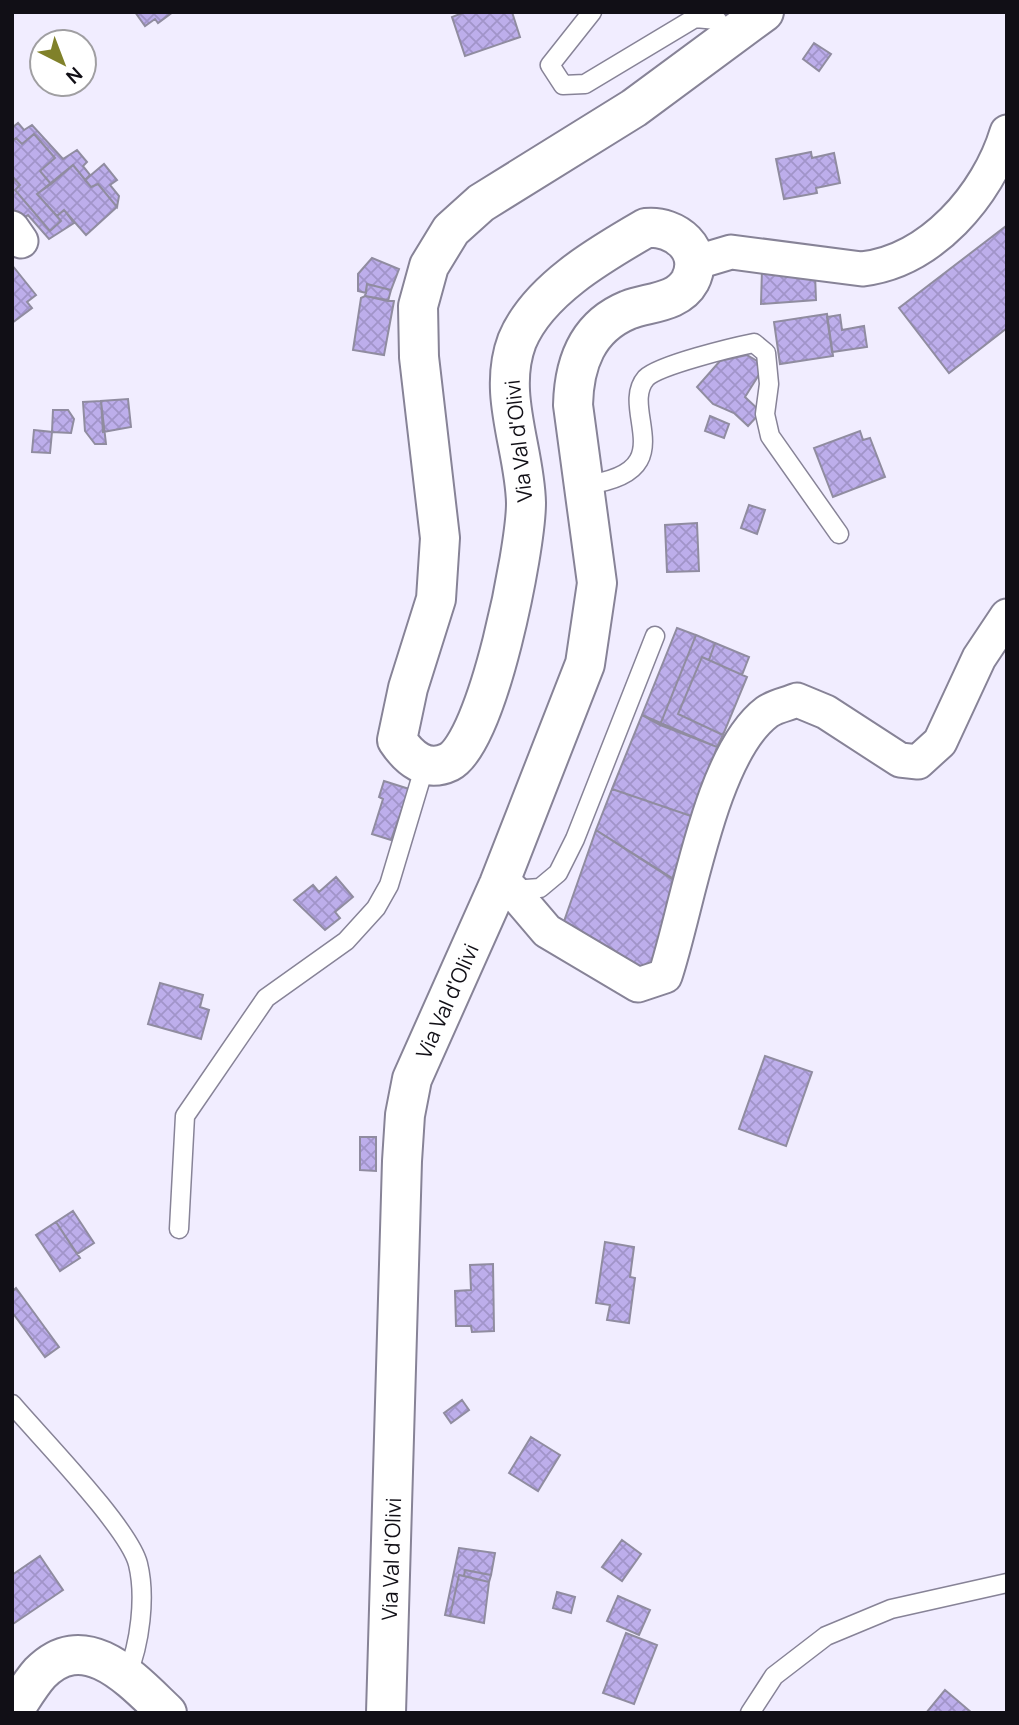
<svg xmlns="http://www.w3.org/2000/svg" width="1019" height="1725" font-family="Manrope,sans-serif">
<defs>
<pattern id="building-cross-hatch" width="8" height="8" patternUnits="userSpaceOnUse" patternTransform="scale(1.75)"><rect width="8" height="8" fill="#bdaeeb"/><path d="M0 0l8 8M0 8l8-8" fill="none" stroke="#a194c9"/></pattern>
</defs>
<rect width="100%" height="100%" fill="#f1edff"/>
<path fill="url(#building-cross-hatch)" stroke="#908ca0" stroke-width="2" d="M135 12H173L158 23 155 19 145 26Z
M465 12H512L520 37 465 56 452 17Z
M814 43 831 54 819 71 803 59Z
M18 123 24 130 32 125 63 159 77 150 87 162 83 166 90 175 85 180 73 165 51 184 40 171 55 158 34 134 22 144 16 138 12 141V128Z
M34 134 55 158 40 171 51 184 37 194 61 221 50 231 15 190 20 185 12 176V141L16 138 22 144Z
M811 152 812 158 834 153 840 183 816 188 817 193 784 199 776 159Z
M104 164 117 180 110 185 119 196 117 207 98 184 91 187 85 180Z
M73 165 91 187 98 184 117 207 86 235 64 210 57 216 37 194Z
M12 176 20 185 15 190 50 231 61 221 57 216 64 210 74 223 49 239 28 215 20 220 12 209Z
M1006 226 1007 328 949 373 899 308Z
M372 258 399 269 391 290 367 284 366 293 358 291V274Z
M12 265 36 295 27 302 32 308 12 323Z
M762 269 815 274 816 300 761 304Z
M367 284 391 290 388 301 365 296Z
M365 296 394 301 384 355 353 350 361 298Z
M827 314 833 356 780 364 774 322Z
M840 315 842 330 864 326 867 347 832 352 827 317Z
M747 355 757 361 760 373 745 397 761 412 748 426 734 413 713 404 697 387 720 361Z
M128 399 131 427 103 432 101 401Z
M101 401 106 444H95L85 431 83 402Z
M53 410H68L74 419 71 433 52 432Z
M710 416 729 424 724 438 705 431Z
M34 430 52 432 50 453 32 452Z
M860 431 863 440 870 438 885 477 833 497 814 448Z
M749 505 765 510 757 534 741 528Z
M697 523 699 571 667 572 665 525Z
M677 628 696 635 660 725 642 715Z
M696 635 715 643 709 660 702 657 678 714 723 735 717 747 660 725Z
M715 643 749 657 742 675 709 660Z
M702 657 747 677 723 735 678 714Z
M642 715 717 747 694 817 612 789Z
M384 781 409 789 391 840 372 834 383 799 379 797Z
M612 789 694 817 672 879 596 830Z
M596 830 683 885 659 965 639 975 562 927Z
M336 877 353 897 335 912 340 918 325 930 294 900 313 885 319 892Z
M160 983 203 995 200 1007 209 1010 201 1039 148 1024Z
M765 1056 812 1072 786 1146 739 1129Z
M360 1137H376V1171L360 1170Z
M73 1211 94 1243 77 1254 56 1222Z
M56 1222 80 1258 60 1271 36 1235Z
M605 1242 634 1247 630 1277 635 1278 629 1323 607 1320 610 1305 596 1303Z
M493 1264 494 1331 472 1332 471 1326H456L455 1291 471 1290 470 1265Z
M16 1288 59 1347 45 1357 12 1312V1292Z
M462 1400 469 1410 451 1423 444 1413Z
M531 1437 560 1455 538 1491 509 1473Z
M622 1540 641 1554 622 1581 602 1567Z
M459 1548 495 1553 491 1575 465 1570 464 1576 459 1575 450 1616 445 1615Z
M40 1556 63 1590 13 1624 12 1575Z
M465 1570 491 1575 489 1582 464 1576Z
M459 1575 489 1582 484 1623 450 1616Z
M557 1592 575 1597 571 1613 553 1608Z
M618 1596 650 1610 639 1635 607 1621Z
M626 1633 657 1645 634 1704 603 1693Z
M945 1690 972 1713H926Z"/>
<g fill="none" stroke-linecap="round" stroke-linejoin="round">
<defs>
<path id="lane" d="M592 12 550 65 563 85 585 84 695 18 717 20 730 38
M585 485C686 472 618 410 646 378 659 365 734 347 754 343L766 353 769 384 765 414 770 436 839 534
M512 890 540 888 558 873 575 839 655 636
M179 1229 185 1116 266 998 346 941 376 908 389 885 425 765
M12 1404C40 1437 129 1528 138 1564 146 1597 140 1644 127 1675
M750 1713 774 1676 826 1636 891 1609 1007 1583"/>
<path id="street" d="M12 228 21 241
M694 263 731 252 862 269C931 261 988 195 1007 132
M499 884 512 890 547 931 638 985 665 976C688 907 710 755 767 712 775 706 788 704 797 700L826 712 900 760 918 762 940 742 979 658 1007 616"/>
<path id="secondary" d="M12 1713C21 1700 30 1684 40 1673 86 1626 134 1682 167 1713
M386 1713 402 1161 405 1115 412 1079 499 884 585 664 597 583 573 405C574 364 587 327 628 310 649 302 678 303 690 281 706 250 675 225 646 228 601 254 538 290 517 341 497 394 525 449 526 503 526 548 488 743 449 762 426 773 409 758 397 740L408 688 436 599 440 538 419 357 418 306 429 266 451 230 481 203 634 108 764 12"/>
</defs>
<use href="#lane" stroke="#878397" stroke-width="21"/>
<use href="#street" stroke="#878397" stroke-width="37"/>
<use href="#secondary" stroke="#878397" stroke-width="42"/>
<use href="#lane" stroke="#fff" stroke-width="18"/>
<use href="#street" stroke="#fff" stroke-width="33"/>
<use href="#secondary" stroke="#fff" stroke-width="38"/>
</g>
<g text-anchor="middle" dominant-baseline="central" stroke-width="6" stroke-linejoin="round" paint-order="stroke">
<g font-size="21" fill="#110f16" stroke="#fff">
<text transform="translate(518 441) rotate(-96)">Via Val d'Olivi</text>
<text transform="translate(447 1001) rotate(-66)">Via Val d'Olivi</text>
<text transform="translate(391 1559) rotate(-88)">Via Val d'Olivi</text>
</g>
</g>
<rect width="1019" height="1725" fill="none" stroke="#110f16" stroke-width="28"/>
<g transform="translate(63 63) rotate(138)"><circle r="33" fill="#ffffff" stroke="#a09fa2" stroke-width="2"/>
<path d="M0-5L12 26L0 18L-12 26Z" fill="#80812a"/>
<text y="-10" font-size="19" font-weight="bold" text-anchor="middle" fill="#110f16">N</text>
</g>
</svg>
